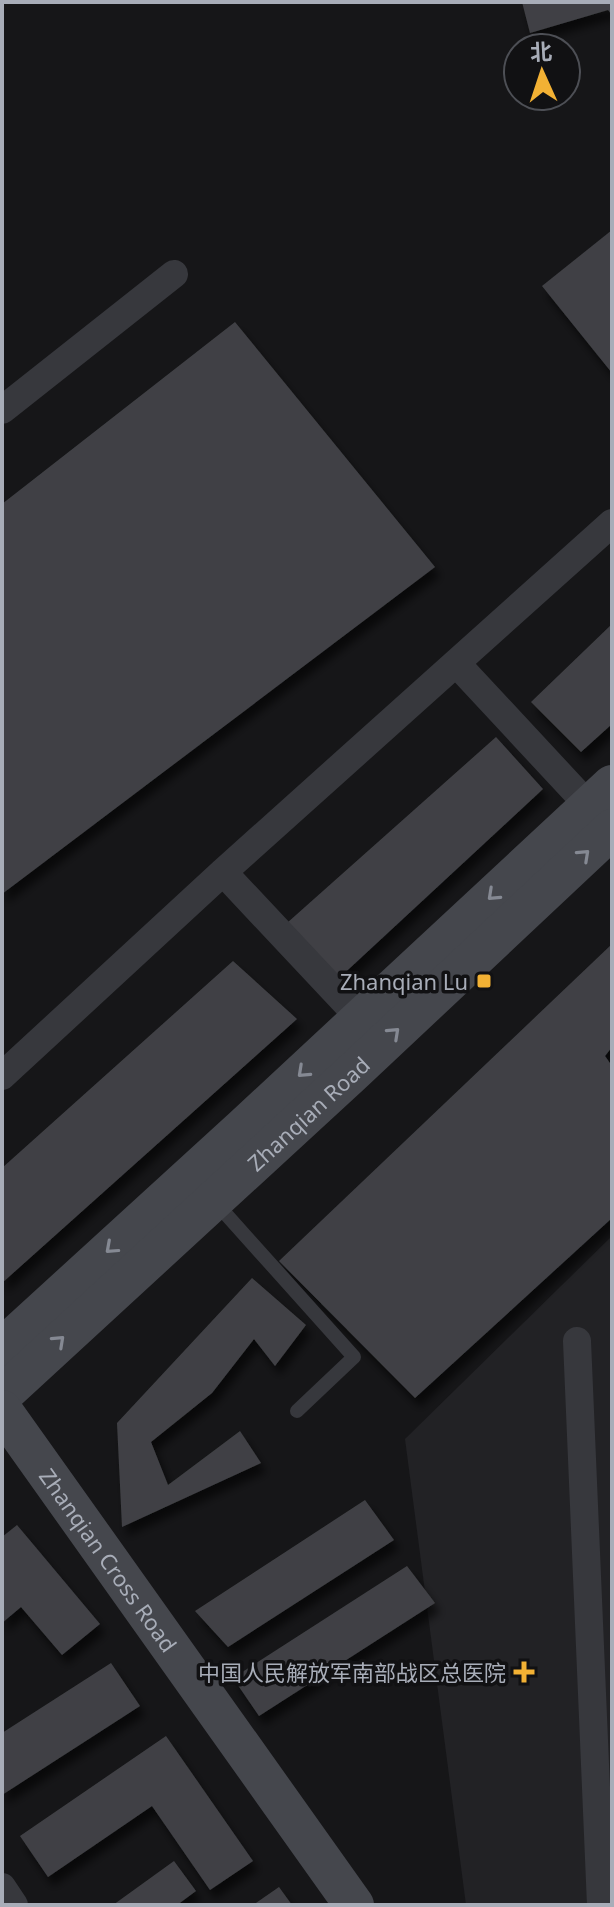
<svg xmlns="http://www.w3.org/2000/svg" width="614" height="1907" font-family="'Noto Sans','Noto Sans SC',sans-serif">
<defs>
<filter id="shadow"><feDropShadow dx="5" dy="9" stdDeviation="4" flood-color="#0009"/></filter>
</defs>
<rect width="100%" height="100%" fill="#161618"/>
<path fill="#222225" d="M612 1236V1905H466L405 1439Z"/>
<path fill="#404145" filter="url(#shadow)" d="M522 2H612V15L608 10 530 33Z
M612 230V373L542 286Z
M235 322 435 567 2 894V504Z
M612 624V724L581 752 531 702Z
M496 737 543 789 337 980 287 923Z
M612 944V1047L605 1056 612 1066V1218L415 1398 279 1261Z
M233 961 297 1019 2 1283V1168Z
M252 1278 306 1325 275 1366 254 1339 212 1393 151 1442 168 1485 240 1431 261 1463 122 1527 117 1423Z
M365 1500 394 1540 228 1647 195 1611Z
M17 1525 100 1624 62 1655 21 1607 2 1623V1537Z
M407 1566 435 1603 259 1716 233 1678Z
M111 1663 140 1706 2 1795V1733Z
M166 1736 253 1861 210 1890 152 1806 48 1877 20 1836Z
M174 1861 196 1891 177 1905H113Z
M279 1887 292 1905H253Z"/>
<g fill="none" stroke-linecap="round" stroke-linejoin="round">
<path stroke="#37383d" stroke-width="14" d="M216 1203 354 1357 297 1411"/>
<path stroke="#37383d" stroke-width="28" d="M2 410 174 274
M456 663 589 806
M223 872 360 1018
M2 1076 223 872 612 523
M577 1341 601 1905
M2 1887 14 1905"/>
<g stroke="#45474d" stroke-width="40">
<path d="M2 1348 244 1127 612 785"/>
<path id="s1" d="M2 1395 351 1074 612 829"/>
<path id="s2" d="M2 1410 354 1905"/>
</g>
</g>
<defs><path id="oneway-chevron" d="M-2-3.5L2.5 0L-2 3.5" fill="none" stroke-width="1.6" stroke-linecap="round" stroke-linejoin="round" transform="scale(2)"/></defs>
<g stroke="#858993">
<use href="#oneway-chevron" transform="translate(584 855) rotate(-43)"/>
<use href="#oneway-chevron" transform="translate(493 895) rotate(137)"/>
<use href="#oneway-chevron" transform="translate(394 1033) rotate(-43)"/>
<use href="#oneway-chevron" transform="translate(303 1072) rotate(137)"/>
<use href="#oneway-chevron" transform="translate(111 1248) rotate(138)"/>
<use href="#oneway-chevron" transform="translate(59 1341) rotate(-43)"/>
</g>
<g fill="#f2b134" stroke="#111113" stroke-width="3">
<rect x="476" y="973" width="16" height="16" rx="4"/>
<path d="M520 1660h8v8h8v8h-8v8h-8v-8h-8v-8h8z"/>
</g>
<g text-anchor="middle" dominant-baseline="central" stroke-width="7" stroke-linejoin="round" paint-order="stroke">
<g font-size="22" fill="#a8adb8" stroke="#111113" text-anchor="end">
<text x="468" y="981">Zhanqian Lu</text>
<text x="506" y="1672">中国人民解放军南部战区总医院</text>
</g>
<g font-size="22" fill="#a8adb8" stroke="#111113">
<text stroke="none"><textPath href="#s1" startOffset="416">Zhanqian Road</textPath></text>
<text stroke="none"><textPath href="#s2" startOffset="184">Zhanqian Cross Road</textPath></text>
</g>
</g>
<rect width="614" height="1907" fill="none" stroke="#a8adb8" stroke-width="8"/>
<g transform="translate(542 72) rotate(357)"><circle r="38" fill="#111113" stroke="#4d4f55" stroke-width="2"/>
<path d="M0-6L14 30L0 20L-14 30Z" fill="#f2b134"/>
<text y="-12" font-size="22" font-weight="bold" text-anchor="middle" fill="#a8adb8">北</text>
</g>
</svg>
